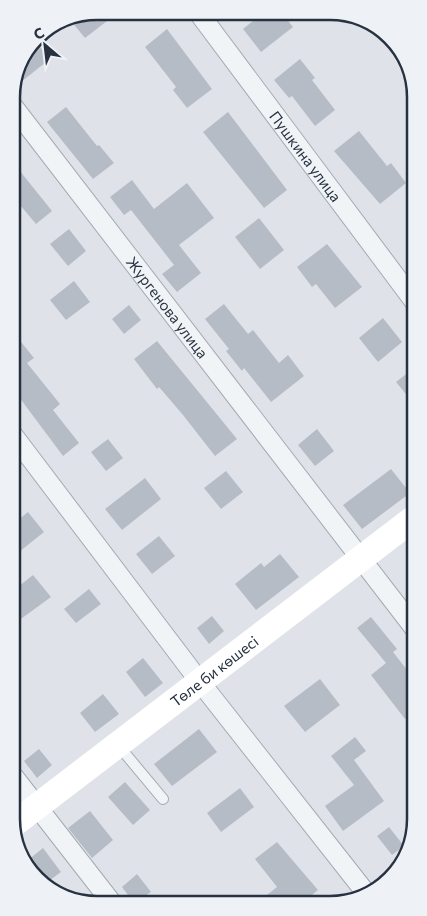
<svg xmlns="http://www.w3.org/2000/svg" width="427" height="916" font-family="Commissioner,sans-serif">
<rect width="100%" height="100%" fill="#dfe3e9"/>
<path fill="#b6bcc6" d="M97 11H120L85 38 71 21Z
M264 12 282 13 293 27 261 52 243 29Z
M167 29 212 89 187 108 173 90 176 87 145 47Z
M36 42 50 59 12 89V86Z
M300 59 315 78 312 80 335 110 315 126 292 96 289 98 274 80Z
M66 107 97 146 99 145 114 163 93 179 47 122Z
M228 112 287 190 264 208 203 132Z
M359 131 387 166 391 163 406 183 380 204 334 151Z
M12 161 52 211 36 224 20 205 12 211Z
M132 180 154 209 187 183 214 218 179 245 201 273 177 292 162 274 174 265 131 210 124 215 110 197Z
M259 218 284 250 260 269 235 237Z
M69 229 86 251 68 266 50 244Z
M327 244 362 287 335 308 316 284 312 287 297 267Z
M74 281 90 302 66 320 50 300Z
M224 304 248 334 253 330 279 363 288 355 304 376 271 402 244 368 242 371 226 351 229 349 205 319Z
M129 305 141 320 124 334 112 319Z
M383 318 402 342 378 362 359 338Z
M13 332 34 358 27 363 60 404 53 410 79 443 63 456 13 389Z
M157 341 237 439 215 456 183 415 159 387 157 389 134 359Z
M414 368V404L396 382Z
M317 429 334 451 315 466 298 445Z
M108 439 123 458 106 471 91 452Z
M391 469 410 493 362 529 343 505Z
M226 471 243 492 221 509 204 488Z
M145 478 161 499 122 530 105 509Z
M28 512 44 532 19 552 13 544V524Z
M159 536 175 556 152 574 136 554Z
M280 554 299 577 256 610 235 584 261 563 264 567Z
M33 575 51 597 14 624V590Z
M89 589 101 604 76 623 64 609Z
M212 616 224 631 209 644 197 628Z
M371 617 397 649 393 652 415 680V711L405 719 371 675 386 663 357 628Z
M143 658 163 683 145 697 126 672Z
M320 679 340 705 305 732 284 706Z
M103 694 119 714 95 732 80 713Z
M199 729 217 752 172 786 154 764Z
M355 737 366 751 354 760 384 801 343 831 325 806 354 785 331 756Z
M39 749 52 765 37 778 24 761Z
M125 782 150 810 133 825 108 797Z
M240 788 254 807 221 832 207 813Z
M90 811 113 840 92 858 68 828Z
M389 827 404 846 392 855 377 836Z
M277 842 318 890 303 902H258L277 887 255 859Z
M43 848 61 872 46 883 28 860Z
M137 874 151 892 134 903 122 887Z"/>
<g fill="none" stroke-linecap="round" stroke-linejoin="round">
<defs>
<path id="lane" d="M118 745 163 799"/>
<g id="street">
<path id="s1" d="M198 12 414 301"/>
<path id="s2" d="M12 105 415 629"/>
<path d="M13 435 200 682 366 893"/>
<path d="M14 777 112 903"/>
</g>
</defs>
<use href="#lane" stroke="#a4aab3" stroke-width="12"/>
<use href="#street" stroke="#a4aab3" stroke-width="21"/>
<use href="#lane" stroke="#f1f4f7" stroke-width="10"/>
<use href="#street" stroke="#f1f4f7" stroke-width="19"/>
<path stroke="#fff" stroke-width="26" id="s3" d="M14 824 414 518"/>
</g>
<g text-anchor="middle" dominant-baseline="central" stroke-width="5" stroke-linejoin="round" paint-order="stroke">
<g font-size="15" fill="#273140" stroke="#eef2f6">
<text stroke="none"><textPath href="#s1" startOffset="180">Пушкина улица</textPath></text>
<text stroke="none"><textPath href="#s2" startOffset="255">Жургенова улица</textPath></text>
<text stroke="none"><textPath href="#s3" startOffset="252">Төле би көшесі</textPath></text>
</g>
</g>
<path d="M0 0H427V916H0ZM97 20H330A77 77 0 0 1 407 97V819A77 77 0 0 1 330 896H97A77 77 0 0 1 20 819V97A77 77 0 0 1 97 20Z" fill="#eef2f6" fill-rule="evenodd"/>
<path fill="none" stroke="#273140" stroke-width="2.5" d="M97 20H330A77 77 0 0 1 407 97V819A77 77 0 0 1 330 896H97A77 77 0 0 1 20 819V97A77 77 0 0 1 97 20Z"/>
<g transform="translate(45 45) rotate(332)" stroke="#eef2f6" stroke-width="4" paint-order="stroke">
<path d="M0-4L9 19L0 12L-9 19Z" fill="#273140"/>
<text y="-8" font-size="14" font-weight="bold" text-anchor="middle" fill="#273140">С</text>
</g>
</svg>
